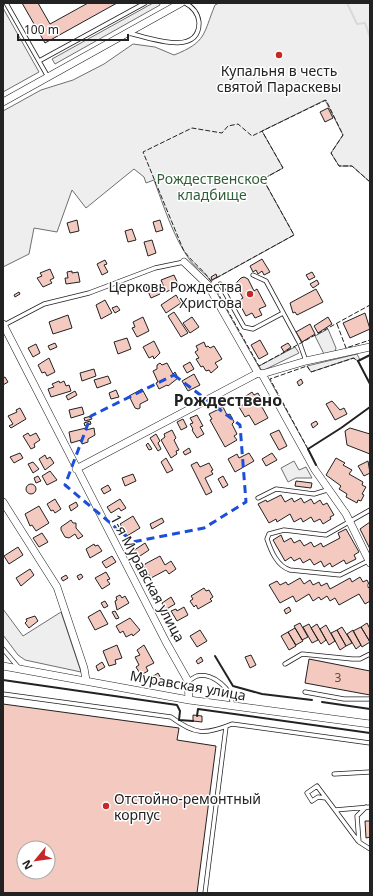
<svg xmlns="http://www.w3.org/2000/svg" width="373" height="896" font-family="'Noto Sans',sans-serif">
<rect width="100%" height="100%" fill="#fff"/>
<path fill="#eee" stroke="#6f6f6f" d="M219 3H370V182L352 166H339L331 153 343 135 325 100 262 131 283 168 263 179 294 235 211 281C205 272 195 268 189 259 173 236 164 207 154 180L146 183 144 177 134 169 86 208 72 190 57 232 34 228 29 254 3 267V111L41 90 73 80 104 64 133 44 155 47 174 55C207 42 203 34 215 5Z
M3 8 39 72 3 92Z
M328 329 336 348 335 352 324 354 315 336Z
M357 354 360 360 358 361 353 358 311 372 307 366Z
M294 461 299 470 306 467 312 478H296L288 482 281 468Z
M3 609 23 636 61 612 81 672 25 660 18 655 3 635Z"/>
<path fill="#ededed" stroke="#6f6f6f" d="M153 3H159L160 5 55 64 52 59Z
M295 347 299 353 262 371 259 366Z"/>
<g fill="none" stroke-linecap="round" stroke-linejoin="round">
<path stroke="#d9d9d9" stroke-width="2" d="M347 3 357 24 365 23 370 37
M370 51V60"/>
</g>
<path fill="#f3c9c0" stroke="#222" fill-rule="evenodd" d="M22 3H38L50 24 88 3H117L45 43Z
M328 108 333 118 325 122 320 112Z
M77 220 79 231 70 233 67 223Z
M160 220 163 230 156 232 153 222Z
M132 229 136 240 128 242 125 231Z
M152 240 156 253 148 256 144 242Z
M262 259 270 272 264 275 262 271 258 274 256 270 253 272 250 266Z
M105 260 107 264 104 265 108 272 102 275 97 264Z
M50 269 54 278 50 280 52 283 43 287 37 278 42 276 40 273Z
M72 271V273L78 272 80 282 66 284 65 278H68L67 272Z
M312 272 315 277 309 280 306 275Z
M216 274 217 277 212 280 211 277Z
M174 275 179 286 166 292 161 280Z
M244 277 248 279 254 291 257 289 266 306 259 309 262 315 255 318 252 313 246 316 238 301 243 298 236 286 237 282 241 278Z
M317 280 319 284 313 288 310 284Z
M155 283 160 294 151 298 146 287Z
M316 289 323 302 297 315 295 312 293 313 290 303Z
M19 292 20 294 15 297 14 295Z
M176 295 181 303 166 313 161 305Z
M105 300 112 313 101 319 96 305Z
M117 306 120 310 115 313 112 308Z
M174 312 188 333 181 337 168 316Z
M365 313 370 329 350 338 343 323Z
M68 315 72 328 53 334 49 322Z
M143 317 149 331 137 337 132 328 135 327 133 322Z
M192 317 199 327 190 333 183 323Z
M328 317 332 324 318 333 314 326Z
M310 324 315 334 302 342 296 332Z
M127 338 131 349 118 354 114 342Z
M260 340 268 354 259 359 251 345Z
M154 341 160 353 154 359 153 356 149 358 143 347Z
M204 342 206 347 208 346 210 348 214 346 222 359 215 363 218 367 211 373 209 370 206 371 203 366 201 367 196 359 199 358 195 352 198 350 196 346Z
M55 343 57 347 50 350 48 346Z
M288 343 291 347 284 352 281 347Z
M36 344 40 353 33 357 28 348Z
M49 358 55 372 47 376 45 372 42 373 38 365Z
M190 362 194 369 187 373 183 366Z
M160 363 162 365 167 363 173 374 175 372 178 378 168 386 167 385 159 389 156 383 158 382 153 371 157 369V365Z
M94 369 96 376 82 381 80 373Z
M194 374 200 385 188 391 182 381Z
M108 376 111 383 97 388 94 380Z
M5 377 8 382 3 385V378Z
M301 379 303 383 299 386 297 382Z
M59 381 60 383 64 381 66 386 69 385 71 391 51 397 48 389 54 387 52 384Z
M142 389 148 400 140 404V408L138 409 135 408 129 396Z
M116 390 119 397 111 399 109 393Z
M75 391 77 395 68 400 66 396Z
M252 392 254 395 258 393 265 406 262 407 268 418 255 425 249 415 245 417 239 407 246 403 243 398Z
M332 401 340 410 344 408 347 414 335 420 326 404Z
M82 407 84 414 71 418 69 410Z
M223 407 227 415 230 414 234 422 232 424 237 434 234 436 237 440 225 447 210 420 212 419 209 414Z
M20 408 26 419 11 428 9 426 13 424 8 416 17 412 16 410Z
M197 415 203 426 200 427 204 434 197 438 192 430 193 429 190 424 193 423 190 418Z
M91 416 92 419 85 421 84 418Z
M183 419 187 427 181 430 177 422Z
M90 421 91 424 85 426 84 423Z
M316 421 318 424 313 428 311 424Z
M86 428V430L94 428 95 435 88 439V442L82 444 81 440 71 443 69 432Z
M350 428 370 434V454L347 445 345 431Z
M172 430 176 438 174 440 179 450 176 451 177 454 171 458 161 440 165 437 164 434Z
M279 430 287 446 279 450 270 434Z
M28 433 30 436 36 433 40 440 34 444 35 447 31 449 23 436Z
M156 434 160 441 158 443 161 449 158 451 150 438Z
M148 443 152 449 149 450 146 445Z
M189 448 191 452 185 455 183 452Z
M20 453 23 458 14 463 10 457Z
M249 453 254 461 235 472 228 459 237 454 239 458Z
M272 453 277 460 266 466 262 459Z
M45 455 47 459 50 457 54 463 45 470 39 459Z
M166 458 173 470 167 473 161 462Z
M336 458 345 463 343 465 352 470 349 474 363 482 362 485 366 487 362 494 364 495 361 501 358 500 357 503 346 497 347 494 339 489 341 486 326 475Z
M368 461 370 473 364 476 358 466Z
M33 462 39 469 33 473 28 464Z
M197 462 200 467 209 463 213 470 211 471 213 474 205 478 212 492 206 495 191 465Z
M50 471 57 480 47 485 42 476Z
M133 474 136 481 125 486 122 478Z
M38 476 41 481 36 483 34 478Z
M223 476 228 485 223 488 218 479Z
M296 481 312 483 311 488 295 486Z
M26 489a5 5 0 1 1 10 0a5 5 0 1 1-10 0Z
M108 485 111 490 104 494 101 489Z
M281 495 285 502 292 498 294 502 301 498 304 503 311 499 314 504 320 500 323 505 327 503 334 515 330 517 331 519 323 524 320 519 314 522 311 517 303 522 301 518 294 522 290 514 277 522 276 519 269 523 258 504 266 500 267 502Z
M55 499 61 509 55 513 53 510 51 511 47 504Z
M120 499 126 508 121 511 119 508 111 513 107 507Z
M76 502 78 506 71 511 69 506Z
M39 506 49 523 36 531 32 525 30 526 25 514Z
M133 516 140 528 127 536 120 524Z
M162 518 164 522 152 529 150 524Z
M71 520 73 523H76V528L83 536 78 539 75 534 69 538 65 537 61 530V527Z
M370 522V549L360 529Z
M346 529 359 552 354 555 356 559 346 564 344 560 332 567 330 563 324 567 321 561 314 565 310 559 303 563 300 558 294 561 291 557 285 561 273 540 281 535 284 542 291 538 294 543 300 540 304 546 311 542 314 547 321 543 323 547 340 538 338 533Z
M42 533 48 542 39 547 33 538Z
M145 543 149 550 137 558 133 551Z
M94 544 95 546 98 545 102 551 90 558 86 549Z
M18 547 23 555 9 564 4 556Z
M112 556 116 562 106 568 102 562Z
M160 556 165 565 171 561 176 569 169 574 166 570 151 578 144 567 145 564Z
M30 569 34 575 21 586 16 578Z
M106 572 110 579 107 580 110 584 102 589 95 578Z
M81 574 83 577 79 580 77 576Z
M66 575 68 578 63 581 61 578Z
M360 577 363 582 367 580 370 586V601L365 604 359 594 339 605 335 598 330 601 327 596 321 600 319 597 313 601 309 594 296 602 293 596 280 603 269 585 277 581 280 585 286 582 288 585 300 578 304 584 310 580 313 585 319 582 321 586 327 583 330 589 350 578 352 582Z
M204 588 206 591 209 590 213 597 210 599 212 601 198 609 196 605 194 607 190 601 193 599 191 596Z
M120 595 122 598 125 596 129 603 117 610 115 601 117 600 116 597Z
M171 597 175 604 165 610 162 603Z
M105 601 108 606 104 608 101 603Z
M184 607 188 615 177 621 171 611 176 609 177 611Z
M289 607 291 611 286 614 284 610Z
M100 610 108 624 95 630 88 617Z
M115 611 119 618 116 619 112 612Z
M35 616 38 621 29 628 25 623 27 621 26 619Z
M130 618 140 630 133 636 132 634 126 637 123 631 120 633 116 626Z
M300 623 308 637 302 640 294 626Z
M367 623 370 629V642L361 627Z
M309 624 318 640 312 643 303 627Z
M317 624 326 640 321 644 311 628Z
M326 625 335 641 329 645 320 629Z
M342 627 352 643 346 646 337 630Z
M361 627 370 642 362 647 353 631Z
M295 628 303 641 296 645 288 632Z
M200 630 207 641 197 647 190 636Z
M337 630 346 646 340 650 331 633Z
M353 630 361 645 356 649 347 634Z
M288 632 296 646 289 650 281 636Z
M117 645 122 658 115 660 116 664 109 666 103 651Z
M144 645 154 663 146 667 148 671 141 675 136 667 139 665 135 657 140 655 137 650Z
M251 655 256 665 250 668 245 657Z
M201 657 203 661 198 664 196 661Z
M309 659 370 671V695L305 683Z
M102 662 105 667 98 671 96 666Z
M158 673 162 680 153 685 151 681 153 680 152 677Z
M3 704 179 728 177 740 216 746 197 893H3ZM24 848H48V872H24Z
M193 715 202 716V722L193 721Z
M365 821H370V837L366 838Z"/>
<g fill="none" stroke-linecap="round" stroke-linejoin="round">
<defs>
<path id="lane" d="M6 3 48 77
M129 33C147 37 200 58 199 22 198 13 193 7 185 3
M39 61 145 3
M253 275 266 281 300 344 306 361
M220 284 244 327 253 329 283 313
M4 325 44 304 89 293 155 268 184 262
M258 498 276 489 314 494 327 490
M368 561 340 575 290 570C277 566 271 551 267 539L269 534 284 530 326 535 370 510
M370 586V585
M3 649 19 668
M285 664 302 654 352 659H360L370 654
M188 681C191 680 194 677 197 676 212 672 234 690 232 705
M305 692 344 699H370
M3 694 171 717C195 735 205 735 232 724L370 743
M334 774 370 772
M326 798 318 797 312 801 307 793 317 786 335 810 370 807
M366 807 357 816 359 842 370 849
M335 810 358 841
M205 893 226 727"/>
<path id="street" d="M3 102 181 3
M184 262 208 285 258 373
M3 324 166 642 188 681 189 700
M262 374 315 470 346 514 370 563
M76 469 258 373 262 374 306 361 370 347
M3 502 57 587 84 668 86 680
M3 666 189 700 370 724"/>
</defs>
<use href="#lane" stroke="#222" stroke-width="5"/>
<use href="#street" stroke="#222" stroke-width="8"/>
<use href="#lane" stroke="#fff" stroke-width="3.5"/>
<use href="#street" stroke="#fff" stroke-width="7"/>
<path stroke="#222" stroke-width="1" stroke-dasharray="5 2" stroke-linecap="butt" d="M370 182 352 166H339L331 153 343 135 326 100 252 136 238 124 228 126 222 133 192 128 143 152 183 249C191 262 203 269 211 281L259 366 370 305
M216 278 294 235 263 179 283 168 262 131
M337 324 346 348 370 340
M308 449 270 379 307 366 311 372 354 358 358 361"/>
<path stroke="#222" stroke-width="2" d="M370 355 358 361 370 384
M316 465 308 449 341 428 370 407
M215 656 233 686 262 694 312 700
M3 680 177 705 180 711 179 720 193 721
M322 702 370 709
M197 716 198 709 370 733"/>
</g>
<path fill="none" stroke="#1d4ed8" stroke-width="3" stroke-dasharray="8 5" stroke-linejoin="round" d="M174 375 240 425 246 502 204 528 133 542 65 485 91 416Z"/>
<g fill="#c62828" stroke="#fff" stroke-width="1.5">
<circle cx="279" cy="55" r="4"/>
<circle cx="250" cy="294" r="4"/>
<circle cx="106" cy="806" r="4"/>
</g>
<g text-anchor="middle" dominant-baseline="central" stroke-width="3" stroke-linejoin="round" paint-order="stroke">
<g font-size="12" fill="#564c4a">
<text x="338" y="677">3</text>
</g>
<g font-size="14" fill="#222" stroke="#fff">
<text x="279" y="70">Купальня в честь<tspan x="279" dy="16">святой Параскевы</tspan></text>
<text x="242" y="286" text-anchor="end">Церковь Рождества<tspan x="242" dy="16">Христова</tspan></text>
<text x="114" y="798" text-anchor="start">Отстойно-ремонтный<tspan x="114" dy="16">корпус</tspan></text>
</g>
<g font-size="14" fill="#2f5e38" stroke="#fff">
<text x="212" y="178">Рождественское<tspan x="212" dy="16">кладбище</tspan></text>
</g>
<g font-size="14" fill="#222" stroke="#fff">
<text transform="translate(148 578) rotate(62)">1-я Муравская улица</text>
<text transform="translate(188 685) rotate(10)">Муравская улица</text>
</g>
<g font-size="16" font-weight="bold" fill="#222" stroke="#fff">
<text x="228" y="400">Рождествено</text>
</g>
</g>
<rect width="373" height="896" fill="none" stroke="#222222" stroke-width="8"/>
<g transform="translate(36 860) rotate(241)"><circle r="19" fill="#ffffff" stroke="#a7a7a7"/>
<path d="M0-3L7 15L0 10L-7 15Z" fill="#c62828"/>
<text y="-6" font-size="11" font-weight="bold" text-anchor="middle" fill="#222222">N</text>
</g>
<path d="M18 34v6h110v-6" fill="none" stroke="#222222" stroke-width="2"/>
<text x="24" y="34" font-size="12" fill="#222222" stroke="#ffffff" stroke-width="3" paint-order="stroke">100 m</text>
</svg>
